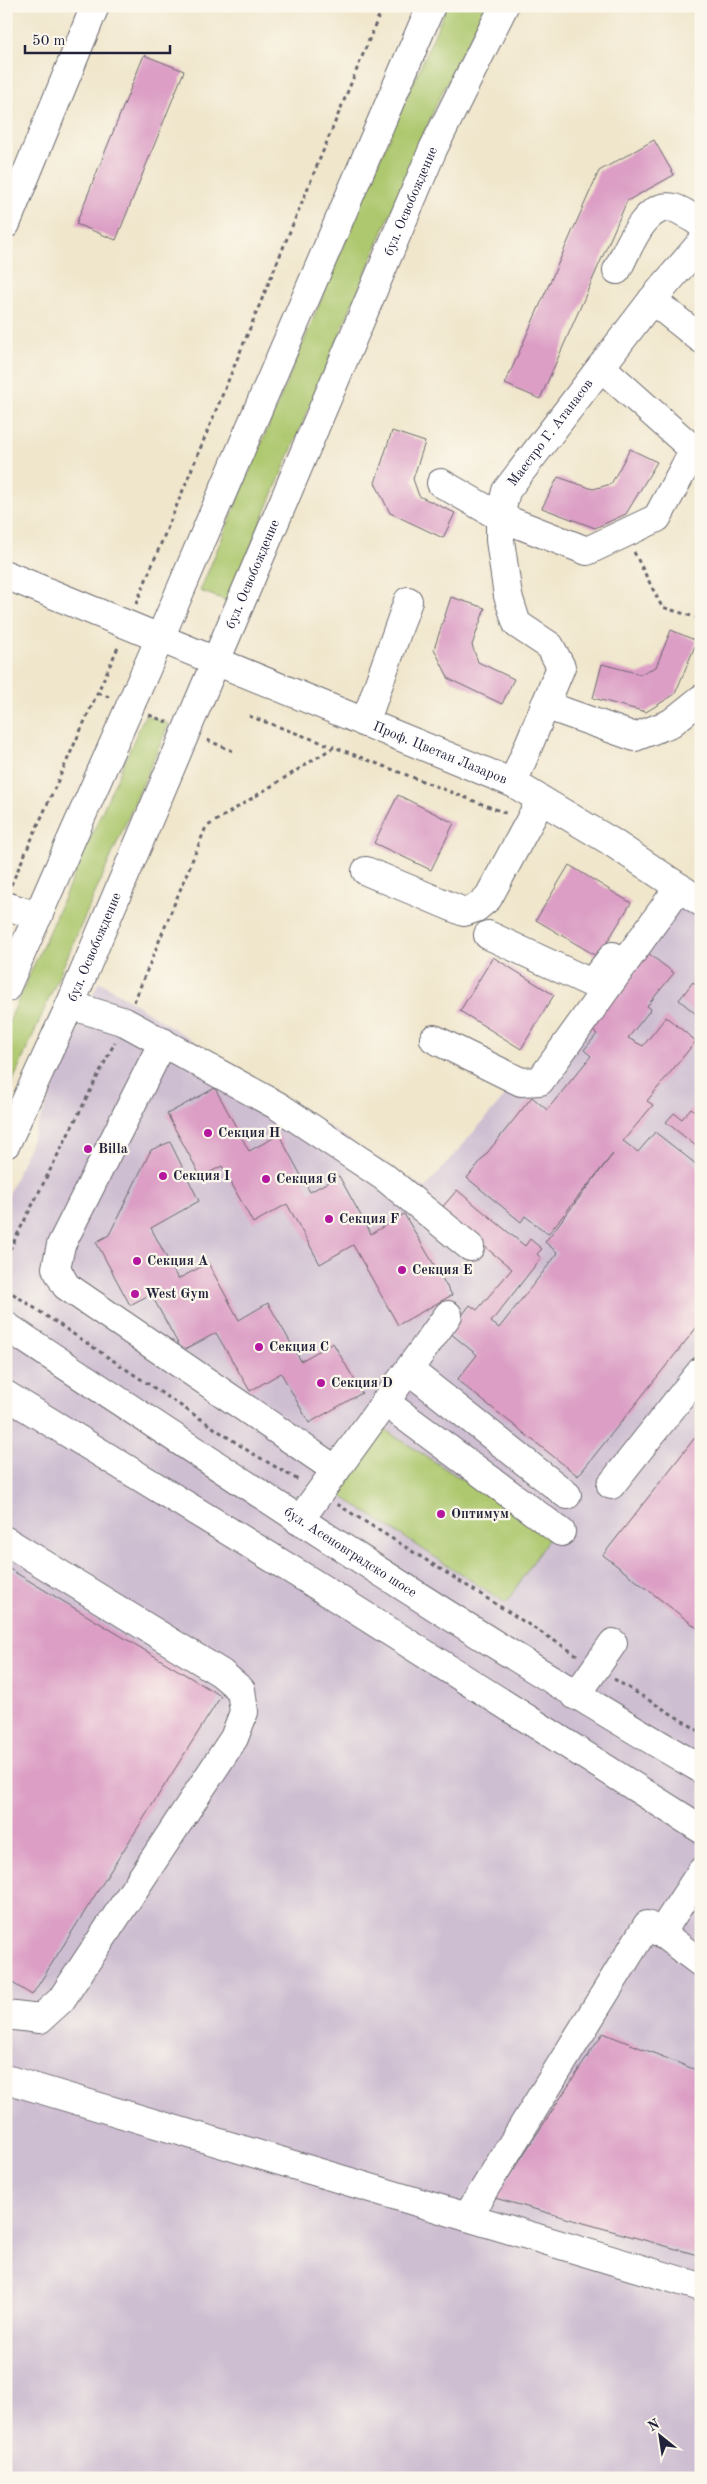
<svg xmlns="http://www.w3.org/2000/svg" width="707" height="2484" font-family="'Old Standard TT',serif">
<rect width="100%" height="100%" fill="#fbf7ec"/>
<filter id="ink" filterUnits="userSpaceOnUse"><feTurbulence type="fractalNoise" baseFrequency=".02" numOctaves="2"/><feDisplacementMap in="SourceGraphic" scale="10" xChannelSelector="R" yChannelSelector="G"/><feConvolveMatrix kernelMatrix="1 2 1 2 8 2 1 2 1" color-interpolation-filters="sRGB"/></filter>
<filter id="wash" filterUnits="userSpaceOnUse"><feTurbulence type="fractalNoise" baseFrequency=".0096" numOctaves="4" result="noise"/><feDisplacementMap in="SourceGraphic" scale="20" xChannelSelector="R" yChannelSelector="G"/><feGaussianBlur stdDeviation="1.12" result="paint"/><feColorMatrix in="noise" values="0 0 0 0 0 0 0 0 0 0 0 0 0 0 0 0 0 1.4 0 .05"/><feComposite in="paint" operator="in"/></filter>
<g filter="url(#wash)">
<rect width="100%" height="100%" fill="#f0e6cc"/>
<path fill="#cebed1" d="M674 902 701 917V2478H6V1200L99 981 425 1188Z"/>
<path fill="#adc86e" stroke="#687554" d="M447 6H486L435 107 228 601 200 591 373 175Z
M145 715 169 724 6 1097V1028Z
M376 1424 550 1536 506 1603 333 1491Z"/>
<g id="blocks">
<path fill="#dc9ec5" d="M144 55 184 71 116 240 76 224Z
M654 140 674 175 627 201 540 399 505 384 599 171Z
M392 431 425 442 413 479 419 496 455 513 443 538 390 513 375 483Z
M630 449 657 462 626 514 595 528 542 508 558 477 593 489 611 484Z
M451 597 485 608 472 645 478 662 514 679 502 704 449 679 434 649Z
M671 630 697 641 675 694 646 712 593 698 602 664 640 674 656 667Z
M398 795 454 823 431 870 374 843Z
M569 865 631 903 598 957 536 920Z
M644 950 674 973 647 1006 651 1009 628 1038 643 1046 666 1017 696 1041 647 1101 653 1105 623 1141 638 1152 655 1132 701 1168V1322L578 1476 457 1380 477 1355 449 1332 470 1305 477 1310 512 1269 440 1210 457 1190 525 1246 530 1239 542 1249 537 1254 541 1258 491 1322 499 1328 558 1253 545 1242 613 1154 548 1234 525 1216 521 1222 467 1178 532 1097 547 1110 591 1056 584 1050 597 1034 584 1024Z
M493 957 554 995 521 1049 460 1011Z
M693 982 701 989V1018L679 1000Z
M215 1088 249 1151 279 1135 310 1192 339 1176 371 1234 404 1214 452 1295 398 1325 353 1245 320 1264 287 1204 253 1223 222 1166 201 1177 167 1114Z
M691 1108 701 1116V1150L666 1122 674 1113 682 1119Z
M170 1142 199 1201 151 1228 178 1279 208 1263 239 1320 268 1303 301 1361 333 1343 362 1393 309 1423 281 1373 250 1391 216 1333 182 1351 151 1294 130 1305 96 1242 109 1235 151 1150Z
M701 1430V1631L603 1555Z
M6 1567 221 1696 32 1995 6 1979Z
M603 2033 701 2072V2256L495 2198Z"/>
</g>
</g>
<g filter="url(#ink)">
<use href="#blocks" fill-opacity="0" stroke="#6a676e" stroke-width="1"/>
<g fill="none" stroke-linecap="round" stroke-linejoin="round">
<defs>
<g id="minor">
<path d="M6 224 95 6"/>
<path d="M617 270C628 250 644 201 674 208 684 211 692 218 701 224"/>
<path d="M652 300 701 339"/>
<path d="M441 483 500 517 587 551 657 518 694 450 601 367"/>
<path id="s1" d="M6 575 513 783 610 841 701 902"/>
<path d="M545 705 635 737 671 723 701 699"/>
<path d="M365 723 408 601"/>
<path id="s2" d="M513 783 561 667 550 646 517 624 508 596 500 540V517L506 491 652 300 701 243"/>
<path d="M366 871 464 912 476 908 488 898 541 800"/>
<path d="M6 906 38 916"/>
<path d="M488 935 591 983 613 956"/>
<path d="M70 1005 125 1022 278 1106 383 1176 470 1247"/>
<path d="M434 1039 521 1082 540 1081 679 887"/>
<path d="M163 1042 61 1245 56 1268 66 1286 336 1470"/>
<path d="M409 1370 567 1495"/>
<path d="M385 1402 561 1532"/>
<path d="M611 1485 701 1371"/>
<path d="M299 1521 448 1315"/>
<path d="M6 1541 221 1673 241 1690 244 1712 234 1738 61 2000 40 2019 6 2015"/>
<path d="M576 1696 613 1643"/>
<path d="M701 1872 661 1933 701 1963"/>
<path d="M6 2079 701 2287"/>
<path d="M467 2217 647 1925 661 1933"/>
</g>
<g id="major">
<path d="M6 988 160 638 431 6"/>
<path id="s3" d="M6 1144 70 1005 433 149 504 6"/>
<path id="s4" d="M6 1326C235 1478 463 1630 701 1769"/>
<path d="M6 1395 310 1581 701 1829"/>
</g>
</defs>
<use href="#minor" stroke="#6a676e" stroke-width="30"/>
<use href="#major" stroke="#6a676e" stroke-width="30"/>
<path stroke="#6a676e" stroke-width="3" stroke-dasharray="4 4" stroke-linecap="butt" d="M634 552 662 607 701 619
M136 604 383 6
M98 693 109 697
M149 715 167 722
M249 716 334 747
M207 740 233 751
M11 885 119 645
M134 1002 206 827 334 747 508 814
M6 1257 115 1042
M6 1289 250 1452 300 1481
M337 1504 577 1655
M614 1679 701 1732"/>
<use href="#minor" stroke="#fff" stroke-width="28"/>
<use href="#major" stroke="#fff" stroke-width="28"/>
</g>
</g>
<g fill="#b5179e" stroke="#fbf7ec" stroke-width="2">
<circle cx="208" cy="1133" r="5"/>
<circle cx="88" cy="1149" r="5"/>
<circle cx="163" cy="1176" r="5"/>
<circle cx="266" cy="1179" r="5"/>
<circle cx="329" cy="1219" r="5"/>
<circle cx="137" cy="1261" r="5"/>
<circle cx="402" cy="1270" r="5"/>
<circle cx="135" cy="1294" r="5"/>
<circle cx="259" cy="1347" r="5"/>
<circle cx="321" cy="1383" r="5"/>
<circle cx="441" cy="1514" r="5"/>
</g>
<g text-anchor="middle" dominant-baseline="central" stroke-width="4.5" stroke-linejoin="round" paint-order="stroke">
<g font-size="14" fill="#22223b" stroke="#fbf7ec">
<text stroke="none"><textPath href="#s3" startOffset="1026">бул. Освобождение</textPath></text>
<text stroke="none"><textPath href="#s2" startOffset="398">Маестро Г. Атанасов</textPath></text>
<text stroke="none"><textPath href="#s3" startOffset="621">бул. Освобождение</textPath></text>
<text stroke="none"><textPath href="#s1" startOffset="469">Проф. Цветан Лазаров</textPath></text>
<text stroke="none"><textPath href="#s3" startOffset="216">бул. Освобождение</textPath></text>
<text stroke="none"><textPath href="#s4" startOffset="412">бул. Асеновградско шосе</textPath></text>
</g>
<g font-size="14" font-weight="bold" fill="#22223b" stroke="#fbf7ec" text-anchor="start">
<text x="218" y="1133">Секция H</text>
<text x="98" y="1149">Billa</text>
<text x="173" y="1176">Секция I</text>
<text x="276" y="1179">Секция G</text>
<text x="339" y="1219">Секция F</text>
<text x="147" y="1261">Секция A</text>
<text x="412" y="1270">Секция E</text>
<text x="145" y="1294">West Gym</text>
<text x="269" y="1347">Секция C</text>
<text x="331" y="1383">Секция D</text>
<text x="451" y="1514">Оптимум</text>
</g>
</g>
<rect width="707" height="2484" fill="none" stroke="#fbf7ec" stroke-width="25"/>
<g transform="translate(660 2436) rotate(330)" stroke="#fbf7ec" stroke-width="4" paint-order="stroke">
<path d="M0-4L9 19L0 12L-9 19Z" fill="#22223b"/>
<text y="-8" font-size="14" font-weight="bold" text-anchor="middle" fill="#22223b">N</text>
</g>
<path d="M25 45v8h145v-8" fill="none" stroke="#22223b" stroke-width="2.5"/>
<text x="32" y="45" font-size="15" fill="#22223b" stroke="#fbf7ec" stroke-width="4" paint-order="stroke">50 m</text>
</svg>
